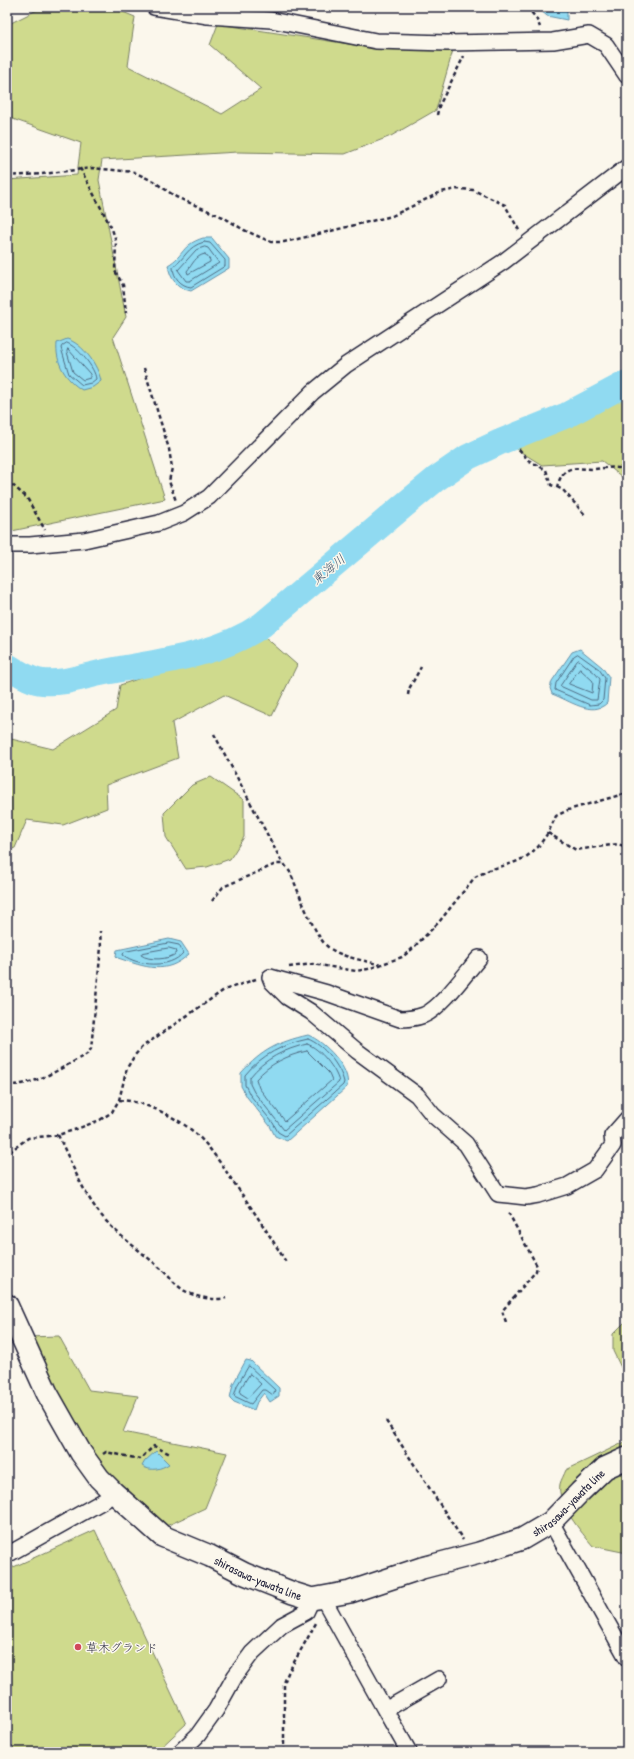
<svg xmlns="http://www.w3.org/2000/svg" width="634" height="1759" font-family="'Patrick Hand','Klee One',sans-serif">
<rect width="100%" height="100%" fill="#fbf7ec"/>
<filter id="ink" filterUnits="userSpaceOnUse"><feTurbulence type="fractalNoise" baseFrequency=".025" numOctaves="2"/><feDisplacementMap in="SourceGraphic" scale="8" xChannelSelector="R" yChannelSelector="G"/><feConvolveMatrix kernelMatrix="1 2 1 2 8 2 1 2 1" color-interpolation-filters="sRGB"/></filter>
<g filter="url(#ink)">
<path fill="#cfda8d" stroke="#787e64" d="M43 7H111L135 17 128 66 222 114 261 89 210 45 218 24 375 48 453 50 436 110 391 136 345 154 238 152 102 160 99 180 126 317 113 337 165 499 7 532V180L77 175 81 143 7 117V25Z
M627 391V481L602 461 542 465 508 444 569 421Z
M264 636 297 665 272 716 224 695 172 723 178 758 106 785 107 808 63 825 27 820 15 848 7 851V738L53 749 116 710 120 685Z
M211 777 244 800V837L230 859 207 867 186 869 166 837 164 813 192 785Z
M625 1322H627V1380L613 1351V1334Z
M59 1336 89 1390 138 1396 123 1432 227 1453 205 1508 162 1528 104 1474 26 1337Z
M627 1441V1553L593 1546C582 1533 556 1503 560 1484 561 1480 564 1475 566 1470Z
M95 1530 186 1724 156 1752H7V1570Z"/>
<path fill="#90daf1" stroke="#6490a8" d="M541 7H567V20L547 16 540 10Z
M203 238H212L229 259V268L191 291C177 288 170 279 168 265 185 255 181 245 203 238Z
M67 339C83 344 98 365 101 381L93 387 82 390C66 380 55 363 57 343Z
M580 649 602 667 609 677 607 703C592 718 569 700 552 694L550 688 552 681 572 652Z
M169 939 181 942 189 954C166 976 145 967 118 958L116 956 117 950Z
M308 1035C324 1041 352 1069 347 1087L287 1141 275 1136 270 1126 247 1097 241 1086V1073C262 1050 278 1042 308 1035Z
M246 1360 251 1361 279 1388V1396L270 1402 264 1393 257 1402 254 1410 234 1402 230 1398 233 1384Z
M156 1451 169 1464C161 1469 151 1472 142 1466L145 1461Z"/>
<g fill="none" stroke-linecap="round" stroke-linejoin="round">
<path stroke="#4e6c84" stroke-width="1" d="M204 242 210 243 225 260V266L191 287C181 286 173 277 173 267 186 258 186 247 204 242Z
M205 247 208 248 219 263 190 281H186L178 270 196 250Z
M205 254 210 260V262L188 274 187 271C193 264 195 256 205 254Z
M67 343C78 347 95 368 96 379L91 383 82 385 69 374 61 348 62 346Z
M68 349 90 374V378L83 380 73 372 67 352Z
M578 654 599 669 605 678 603 700 599 704 590 705 555 690 556 683 574 656Z
M579 660 595 673 600 679 597 700H591L560 686 577 661Z
M580 669 593 681 592 693 569 684Z
M169 943 179 945 183 953C170 969 138 966 123 955L124 952Z
M169 948 176 950 177 953C169 960 149 961 141 955L142 953Z
M308 1039C324 1045 340 1066 344 1082L343 1085 285 1136 278 1132 273 1123 250 1095 245 1085V1075C261 1055 284 1044 308 1039Z
M307 1044C320 1048 336 1069 339 1082L284 1130 254 1092 250 1084V1077C264 1059 285 1049 307 1044Z
M307 1051 329 1073 332 1080 285 1121 259 1088 256 1079C269 1064 288 1055 307 1051Z
M249 1366 275 1390 273 1395 266 1390H262L251 1404 234 1396 237 1386Z
M250 1374 261 1384 248 1398 240 1393 241 1388Z"/>
<path stroke="#90daf1" stroke-width="26" d="M7 666C18 672 30 681 43 682 63 684 81 677 100 673 154 662 216 657 262 625L402 507 436 479 468 457 500 442 567 415 627 383"/>
<defs>
<path id="minor" d="M154 7 208 16 271 20 376 41 447 43 553 41 589 35 606 45 627 76
M7 545H30L84 540 159 523 184 513 209 497 313 392 346 365 503 262 627 167
M479 958C466 973 441 1008 424 1015 416 1018 408 1019 400 1019L327 993 270 977 272 982 287 997 311 1012 357 1051 417 1095 433 1115 466 1144 498 1194 526 1197 538 1195 567 1186 595 1170 613 1145 612 1136 627 1119
M551 1522 627 1658
M7 1555 105 1500 113 1492
M323 1598 385 1710
M180 1752 198 1735 216 1710 235 1676 252 1653 282 1625 306 1612 312 1599
M409 1752 385 1710 439 1679"/>
<g id="secondary">
<path id="s1" d="M7 1305 47 1393 81 1453 99 1478 113 1492 162 1536 210 1556 245 1574 293 1593 312 1599 350 1592 422 1568 479 1553 522 1539 551 1522 580 1492 605 1468 627 1458"/>
</g>
</defs>
<use href="#minor" stroke="#22223b" stroke-width="18"/>
<use href="#secondary" stroke="#22223b" stroke-width="24"/>
<path stroke="#22223b" stroke-width="2.5" stroke-dasharray="4 3" stroke-linecap="butt" d="M527 7 536 18 540 27
M437 115 439 106 464 56
M80 168 112 229 116 241 115 271 123 285 126 313
M7 176 42 174 92 168 134 172 153 181 176 197 223 217 244 230 271 242H284L302 238 392 216 441 192 458 189 473 190 505 205 520 232
M144 368 169 449 172 468 169 481 176 501
M519 449 528 460 546 470 551 485 557 487C564 463 574 469 594 469 603 468 611 467 620 468L627 481
M7 480 27 498 45 530
M557 487 563 490 586 516
M408 695 409 689 421 667
M214 734 283 864
M548 833 576 850 618 844 627 847
M212 901 223 887 276 864H284L290 872C298 890 314 936 328 947 342 958 364 960 381 965
M289 967 313 964 356 971 368 969 402 957 411 950 439 922 475 877 489 870 513 863 526 857 538 847 548 833 556 816 568 810 627 793
M7 1085C36 1086 63 1067 87 1054L91 1049 101 947 100 931
M119 1100C142 1100 176 1117 194 1132 209 1145 221 1164 232 1180 251 1207 269 1234 286 1262
M58 1135C71 1162 83 1193 101 1215 118 1236 141 1251 160 1268 169 1276 175 1285 185 1291 195 1297 214 1301 226 1298
M7 1159 12 1150 28 1138 58 1135 74 1130 100 1120 112 1112 119 1100 127 1068 135 1055 142 1047 224 990 256 979
M506 1322 502 1311 536 1271 537 1266 507 1210
M386 1421 463 1540
M103 1454 106 1452 140 1459 154 1446 170 1454
M284 1752V1683L288 1673 316 1623"/>
<use href="#minor" stroke="#fbf7ec" stroke-width="15"/>
<use href="#secondary" stroke="#fbf7ec" stroke-width="21"/>
</g>
</g>
<circle fill="#d1495b" stroke="#fbf7ec" stroke-width="1.5" cx="78" cy="1647" r="4"/>
<g text-anchor="middle" dominant-baseline="central" stroke-width="3" stroke-linejoin="round" paint-order="stroke">
<g font-size="12" fill="#22223b" stroke="#fbf7ec">
<text stroke="none"><textPath href="#s1" startOffset="723">shirasawa-yawata line</textPath></text>
<text stroke="none"><textPath href="#s1" startOffset="387">shirasawa-yawata line</textPath></text>
</g>
<g font-size="12" fill="#22223b" stroke="#fbf7ec" text-anchor="start">
<text x="86" y="1647">草木グランド</text>
</g>
<g font-size="13" font-style="italic" fill="#435972" stroke="#fbf7ec">
<text transform="translate(328 569) rotate(-40)">東海川</text>
</g>
</g>
<rect width="634" height="1759" fill="none" stroke="#fbf7ec" stroke-width="24"/>
<rect x="12" y="12" width="610" height="1735" fill="none" stroke="#22223b" stroke-width="1.5" filter="url(#ink)"/>
</svg>
